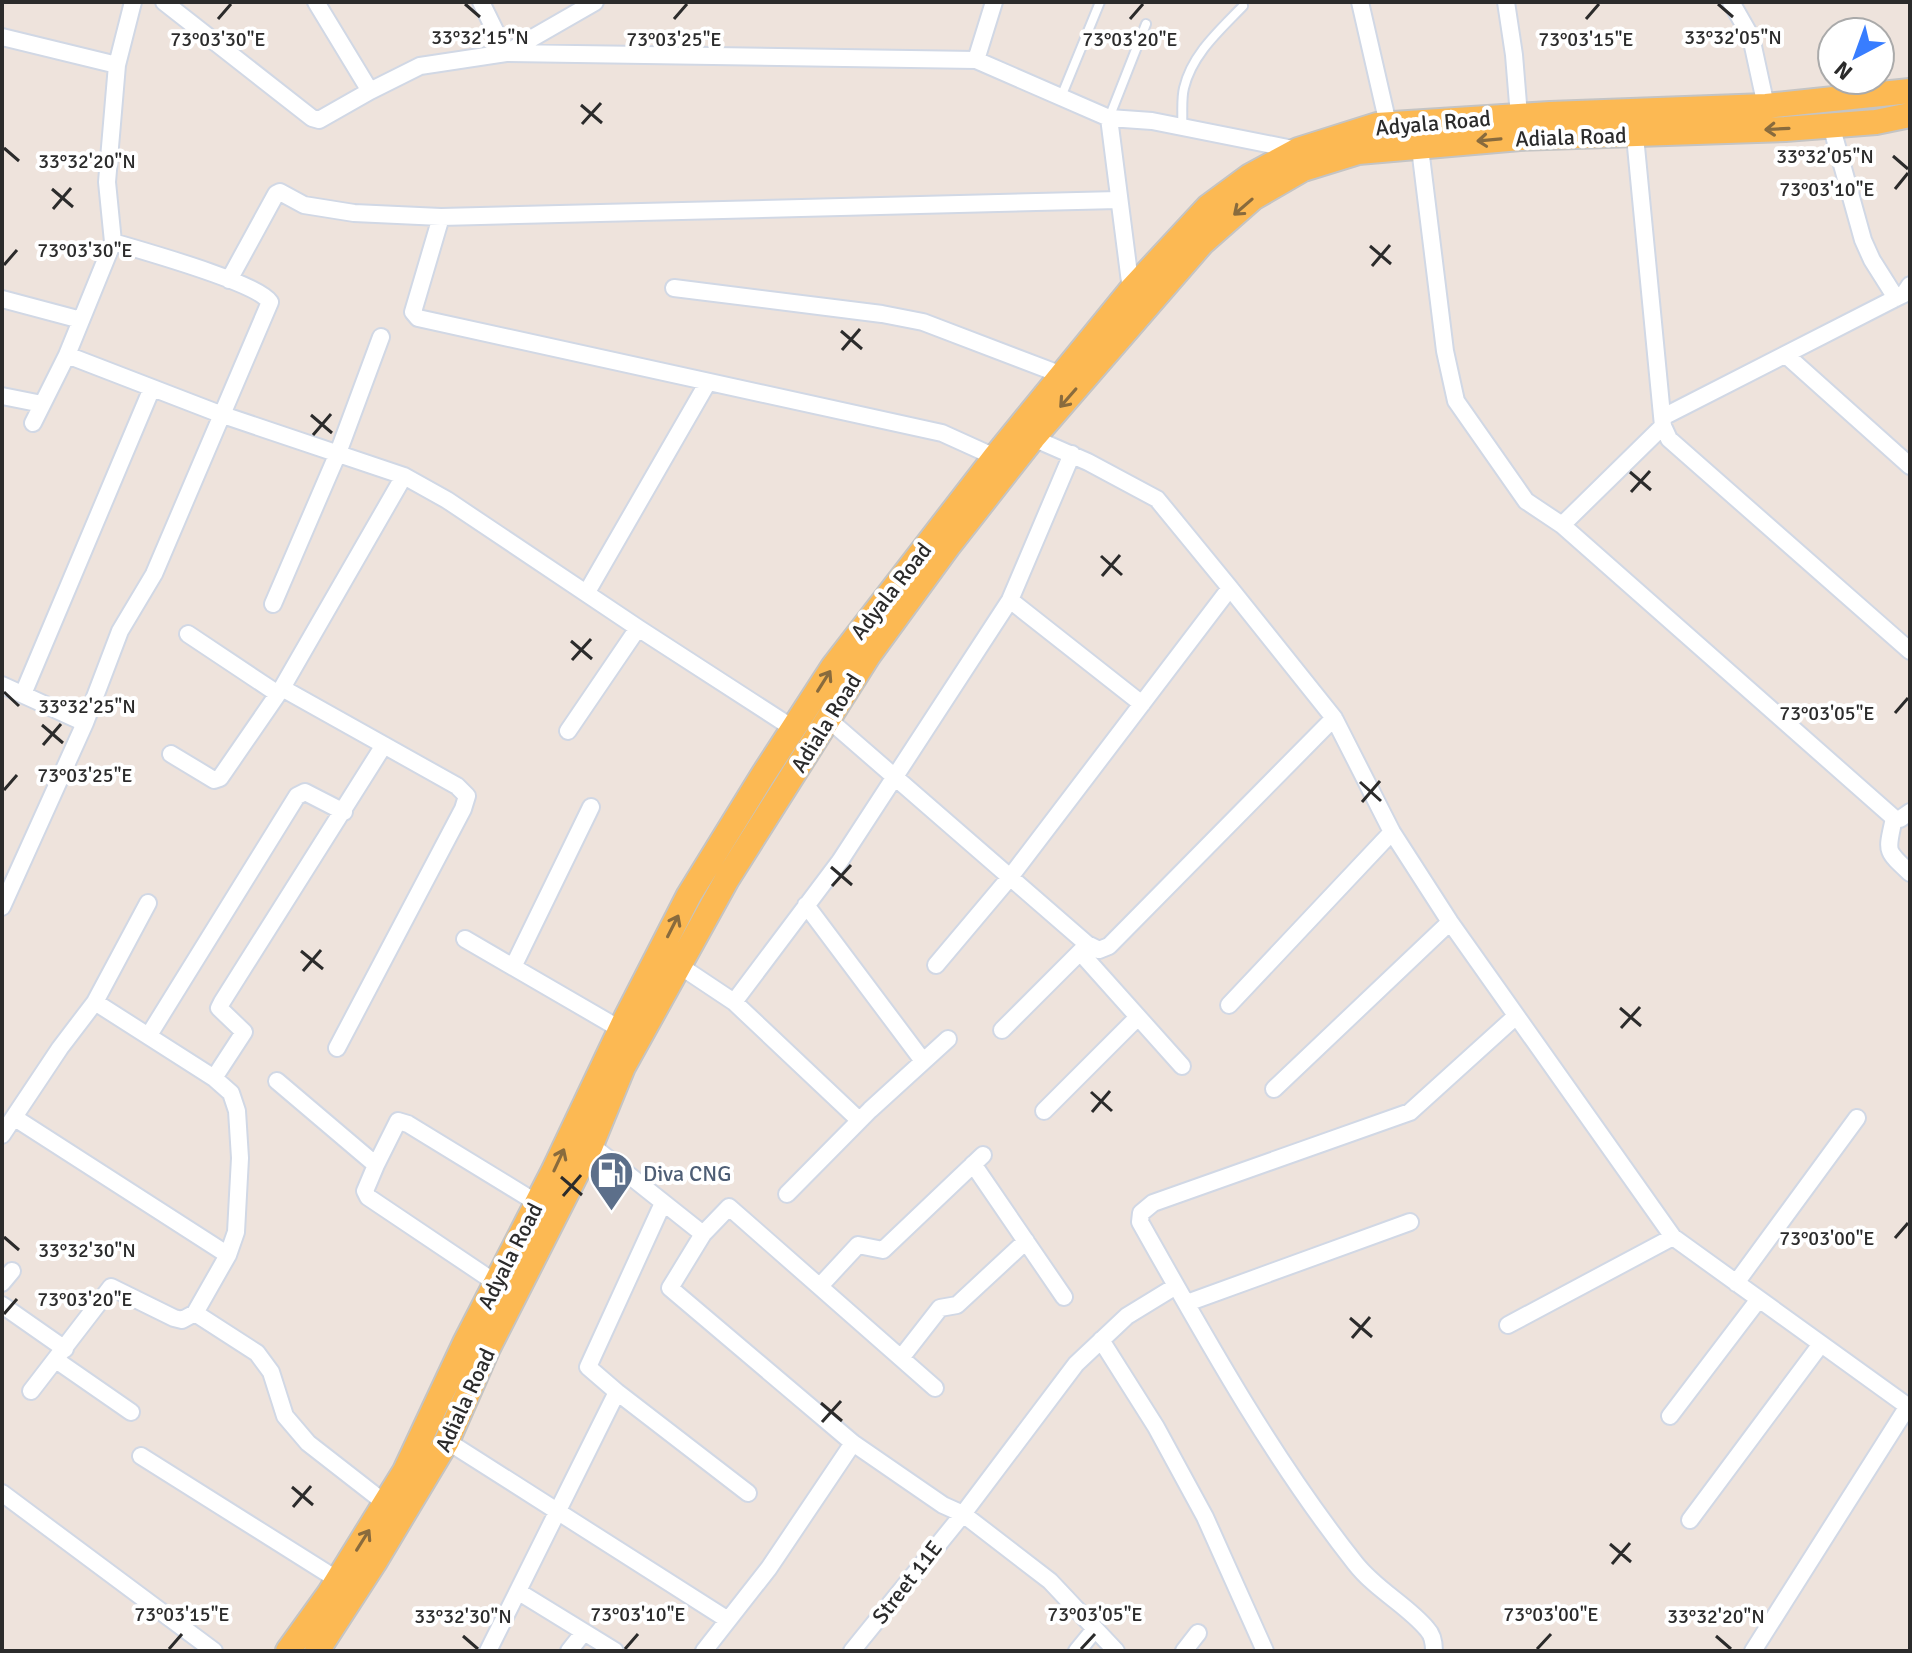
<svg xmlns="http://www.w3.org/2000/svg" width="1912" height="1653" font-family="Signika,sans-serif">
<rect width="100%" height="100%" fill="#eee3dc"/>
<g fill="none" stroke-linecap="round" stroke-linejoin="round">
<defs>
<path id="service" d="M1061 97 1100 2
M1109 118 1146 24
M1182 126C1183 114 1181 100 1184 88 1192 54 1220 30 1243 6"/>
<path id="minor" d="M164 2 312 118 319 120 370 91 420 66 506 53 976 60
M316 2 370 91
M481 2 506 53
M994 2 976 60 1109 118 1152 121 1298 150
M1360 2 1388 124
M1506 2 1514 55 1519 116
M1731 2 1751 37 1766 106
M2 37 117 65
M508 52 595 2
M1109 118 1131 290
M1831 125 1863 240 1872 260 1896 298
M1634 126 1663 426 1669 439 1910 651
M1419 140 1445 351 1456 401 1526 501 1562 525 1894 818 1900 819 1910 812
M441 217 413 312 418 318 942 433 995 457
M229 280 276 194 280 192 304 205 354 213 441 217 1118 200
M674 288 882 314 923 322 1062 375
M2 299 81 320
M67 355 220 414 404 476 447 500 638 628 794 729
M1786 355 1910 466
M2 396 42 404
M1663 417 1896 298 1904 294 1910 285
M33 423 67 355 113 242 107 182 117 65 133 2
M1033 438 1088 462 1157 499 1230 588 1334 718 1392 832 1450 922 1673 1237 1910 1408
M1562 525 1663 426
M587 592 708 382
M1010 600 1142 704
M273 604 338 453 381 337
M188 634 278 694
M2 685 85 723
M282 688 457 786 467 796 463 809 337 1048
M23 694 152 388
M828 719 1087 944 1099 950 1109 946 1334 718
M568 731 638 628
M171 754 214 780 220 778 282 688 404 476
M1894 818C1887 852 1884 849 1910 873
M806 905 923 1061
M2 907 85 723 120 631 154 574 270 302C256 282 143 251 113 242
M465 939 620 1029
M1080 952 1182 1066
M936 965 1011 876 1230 588
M680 966 734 1002 859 1120
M513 967 591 807
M734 1002 840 861 1010 600 1072 454
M1229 1005 1392 832
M1002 1030 1086 946
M149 1035 297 796 305 792 344 812
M214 1078 244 1032 219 1008 222 1002 384 745
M277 1081 376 1165 365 1191 368 1197 496 1283
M1274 1089 1450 922
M1044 1111 1137 1018
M15 1118 228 1255
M2 1135 60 1048 95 1002 148 903
M591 1145 703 1234
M973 1164 1064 1297
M376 1165 398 1121 408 1124 537 1203
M787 1194 870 1110 948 1039
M663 1203 588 1367 617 1392 748 1493
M2 1283 12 1271
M1736 1283 1857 1118
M820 1286 858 1245 883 1250 983 1155
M1187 1303 1410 1222
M2 1305 65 1349
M195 1313 257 1353 271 1372 285 1416 308 1443 385 1503
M1508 1325 1673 1237
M1101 1340 1156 1427 1205 1517 1265 1651
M901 1358 940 1308 957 1305 1026 1241
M56 1360 131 1412
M935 1388 729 1207 703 1234 670 1288 853 1443 943 1505 963 1514 1050 1581 1116 1651
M31 1391 111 1287 174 1318 182 1320 195 1313 228 1255 236 1232 240 1158 237 1111 231 1093 214 1078 95 1002
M1670 1416 1759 1299
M447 1441 728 1620
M141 1456 338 1580
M2 1493 214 1651
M1690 1520 1821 1344
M519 1592 615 1651
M488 1651 617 1392
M569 1651 584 1632
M704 1651 769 1568 853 1443
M852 1651 963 1514 1076 1364 1127 1316 1176 1286
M1077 1651 1095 1629
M1184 1651 1198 1633
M1434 1651C1434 1643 1433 1635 1427 1629 1407 1605 1376 1590 1355 1563 1272 1458 1206 1339 1140 1222L1141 1213 1153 1203 1410 1112 1515 1017
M1753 1651 1908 1406"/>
<path id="primary" d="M288 1651 329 1594 405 1471 465 1343 554 1170 626 1018 689 895 763 775 833 667 995 457 1131 290 1208 207 1250 176 1298 150 1377 125 1550 114 1766 106 1910 91
M317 1651 374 1563 447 1441 487 1350 591 1145 623 1067 727 879 868 656 949 545 1033 438 1202 243 1253 198 1303 169 1358 152 1520 138 1785 129 1876 122 1910 115"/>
</defs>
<use href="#service" stroke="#d1d8e5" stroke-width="12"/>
<use href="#minor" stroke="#d1d8e5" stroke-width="20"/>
<use href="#primary" stroke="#c4c4c4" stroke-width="28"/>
<use href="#service" stroke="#fff" stroke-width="8"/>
<use href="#minor" stroke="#fff" stroke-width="16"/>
<use href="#primary" stroke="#fcb953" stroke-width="24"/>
</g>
<defs><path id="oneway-shaft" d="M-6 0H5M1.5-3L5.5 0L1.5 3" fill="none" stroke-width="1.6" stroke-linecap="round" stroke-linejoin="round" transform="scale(2)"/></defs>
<g stroke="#896b3d">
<use href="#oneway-shaft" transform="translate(1777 129) rotate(177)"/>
<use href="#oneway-shaft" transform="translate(1489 140) rotate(175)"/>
<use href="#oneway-shaft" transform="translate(1243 207) rotate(139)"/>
<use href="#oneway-shaft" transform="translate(1068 398) rotate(131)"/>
<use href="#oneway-shaft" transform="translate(824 681) rotate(-58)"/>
<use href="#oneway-shaft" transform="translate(673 926) rotate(-63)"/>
<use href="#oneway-shaft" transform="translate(559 1160) rotate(-65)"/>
<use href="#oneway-shaft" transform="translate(363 1540) rotate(-58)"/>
</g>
<path fill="none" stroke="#2b2b2b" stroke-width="3" d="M465 4 480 17M1718 4 1733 17M218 19 231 4M674 19 687 4M1130 19 1143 4M1586 19 1599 4M581 105 602 123M582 124 601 103M4 148 19 161M1893 156 1908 169M52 189 73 207M1895 189 1908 173M53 209 71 188M1370 246 1391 264M4 265 17 250M1372 266 1390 245M841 331 862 349M842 350 860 329M311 415 332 433M313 435 331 414M1630 472 1651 490M1631 492 1650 471M1101 556 1122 575M1102 576 1120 555M571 641 592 659M572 660 591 639M4 692 19 706M1895 713 1908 698M42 725 63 743M43 745 61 724M1360 782 1381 801M4 790 17 775M1362 802 1380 781M831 867 852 885M832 886 851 865M301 951 323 969M303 971 321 950M1620 1008 1641 1026M1621 1028 1640 1007M1091 1092 1112 1111M1092 1112 1110 1091M561 1177 582 1195M563 1196 581 1175M4 1237 19 1250M1895 1238 1908 1223M4 1314 17 1299M1350 1318 1372 1337M1352 1338 1370 1317M821 1403 842 1421M822 1422 841 1401M292 1487 313 1505M293 1507 311 1486M1610 1544 1631 1562M1612 1564 1630 1543M463 1636 478 1649M1716 1636 1731 1649M169 1649 182 1634M625 1649 638 1634M1081 1649 1095 1634M1537 1649 1551 1634"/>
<defs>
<symbol id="fuel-pin" viewBox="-11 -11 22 30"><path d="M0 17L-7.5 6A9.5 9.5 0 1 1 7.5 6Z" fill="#5c6f8a" stroke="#fff"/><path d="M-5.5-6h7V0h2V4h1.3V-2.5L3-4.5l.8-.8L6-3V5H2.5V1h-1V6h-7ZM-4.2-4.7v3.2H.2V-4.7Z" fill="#fff"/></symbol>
</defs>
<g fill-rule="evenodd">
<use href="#fuel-pin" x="586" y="1148" width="51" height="69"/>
</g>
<g text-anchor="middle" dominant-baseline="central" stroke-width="8" stroke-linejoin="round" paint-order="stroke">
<g font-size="22" fill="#2b2b2b" stroke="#fff">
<text transform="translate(1433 123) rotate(-5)">Adyala Road</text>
<text transform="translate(1571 137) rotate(-2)">Adiala Road</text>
<text transform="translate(891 591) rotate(-52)">Adyala Road</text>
<text transform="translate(826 723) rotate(-58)">Adiala Road</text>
<text transform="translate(510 1256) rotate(-63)">Adyala Road</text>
<text transform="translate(465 1400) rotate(-65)">Adiala Road</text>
<text transform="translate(907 1582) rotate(-52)">Street 11E</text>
</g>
<g font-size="22" fill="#4e5e75" stroke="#fff" text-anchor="start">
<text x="643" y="1173">Diva CNG</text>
</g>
</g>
<g font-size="20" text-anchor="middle" fill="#2b2b2b" stroke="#fff" stroke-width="8" stroke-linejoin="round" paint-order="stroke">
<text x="480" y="44">33°32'15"N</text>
<text x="1733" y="44">33°32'05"N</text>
<text x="218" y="46">73°03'30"E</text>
<text x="674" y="46">73°03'25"E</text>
<text x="1130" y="46">73°03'20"E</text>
<text x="1586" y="46">73°03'15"E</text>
<text x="1825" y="163">33°32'05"N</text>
<text x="87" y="168">33°32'20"N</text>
<text x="1827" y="196">73°03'10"E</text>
<text x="85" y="257">73°03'30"E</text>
<text x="87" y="713">33°32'25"N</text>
<text x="1827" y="720">73°03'05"E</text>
<text x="85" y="782">73°03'25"E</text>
<text x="1827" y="1245">73°03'00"E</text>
<text x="87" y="1257">33°32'30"N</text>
<text x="85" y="1306">73°03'20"E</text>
<text x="182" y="1621">73°03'15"E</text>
<text x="638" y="1621">73°03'10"E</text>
<text x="1095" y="1621">73°03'05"E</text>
<text x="1551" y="1621">73°03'00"E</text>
<text x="463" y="1623">33°32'30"N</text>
<text x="1716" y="1623">33°32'20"N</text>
</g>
<rect width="1912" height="1653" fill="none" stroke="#2b2b2b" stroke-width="8"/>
<g transform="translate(1856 56) rotate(221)"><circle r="38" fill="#ffffff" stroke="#aaaaaa" stroke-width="2"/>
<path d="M0-6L14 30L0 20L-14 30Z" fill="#387dff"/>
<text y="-12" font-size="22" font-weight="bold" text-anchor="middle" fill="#2b2b2b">N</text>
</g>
</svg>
